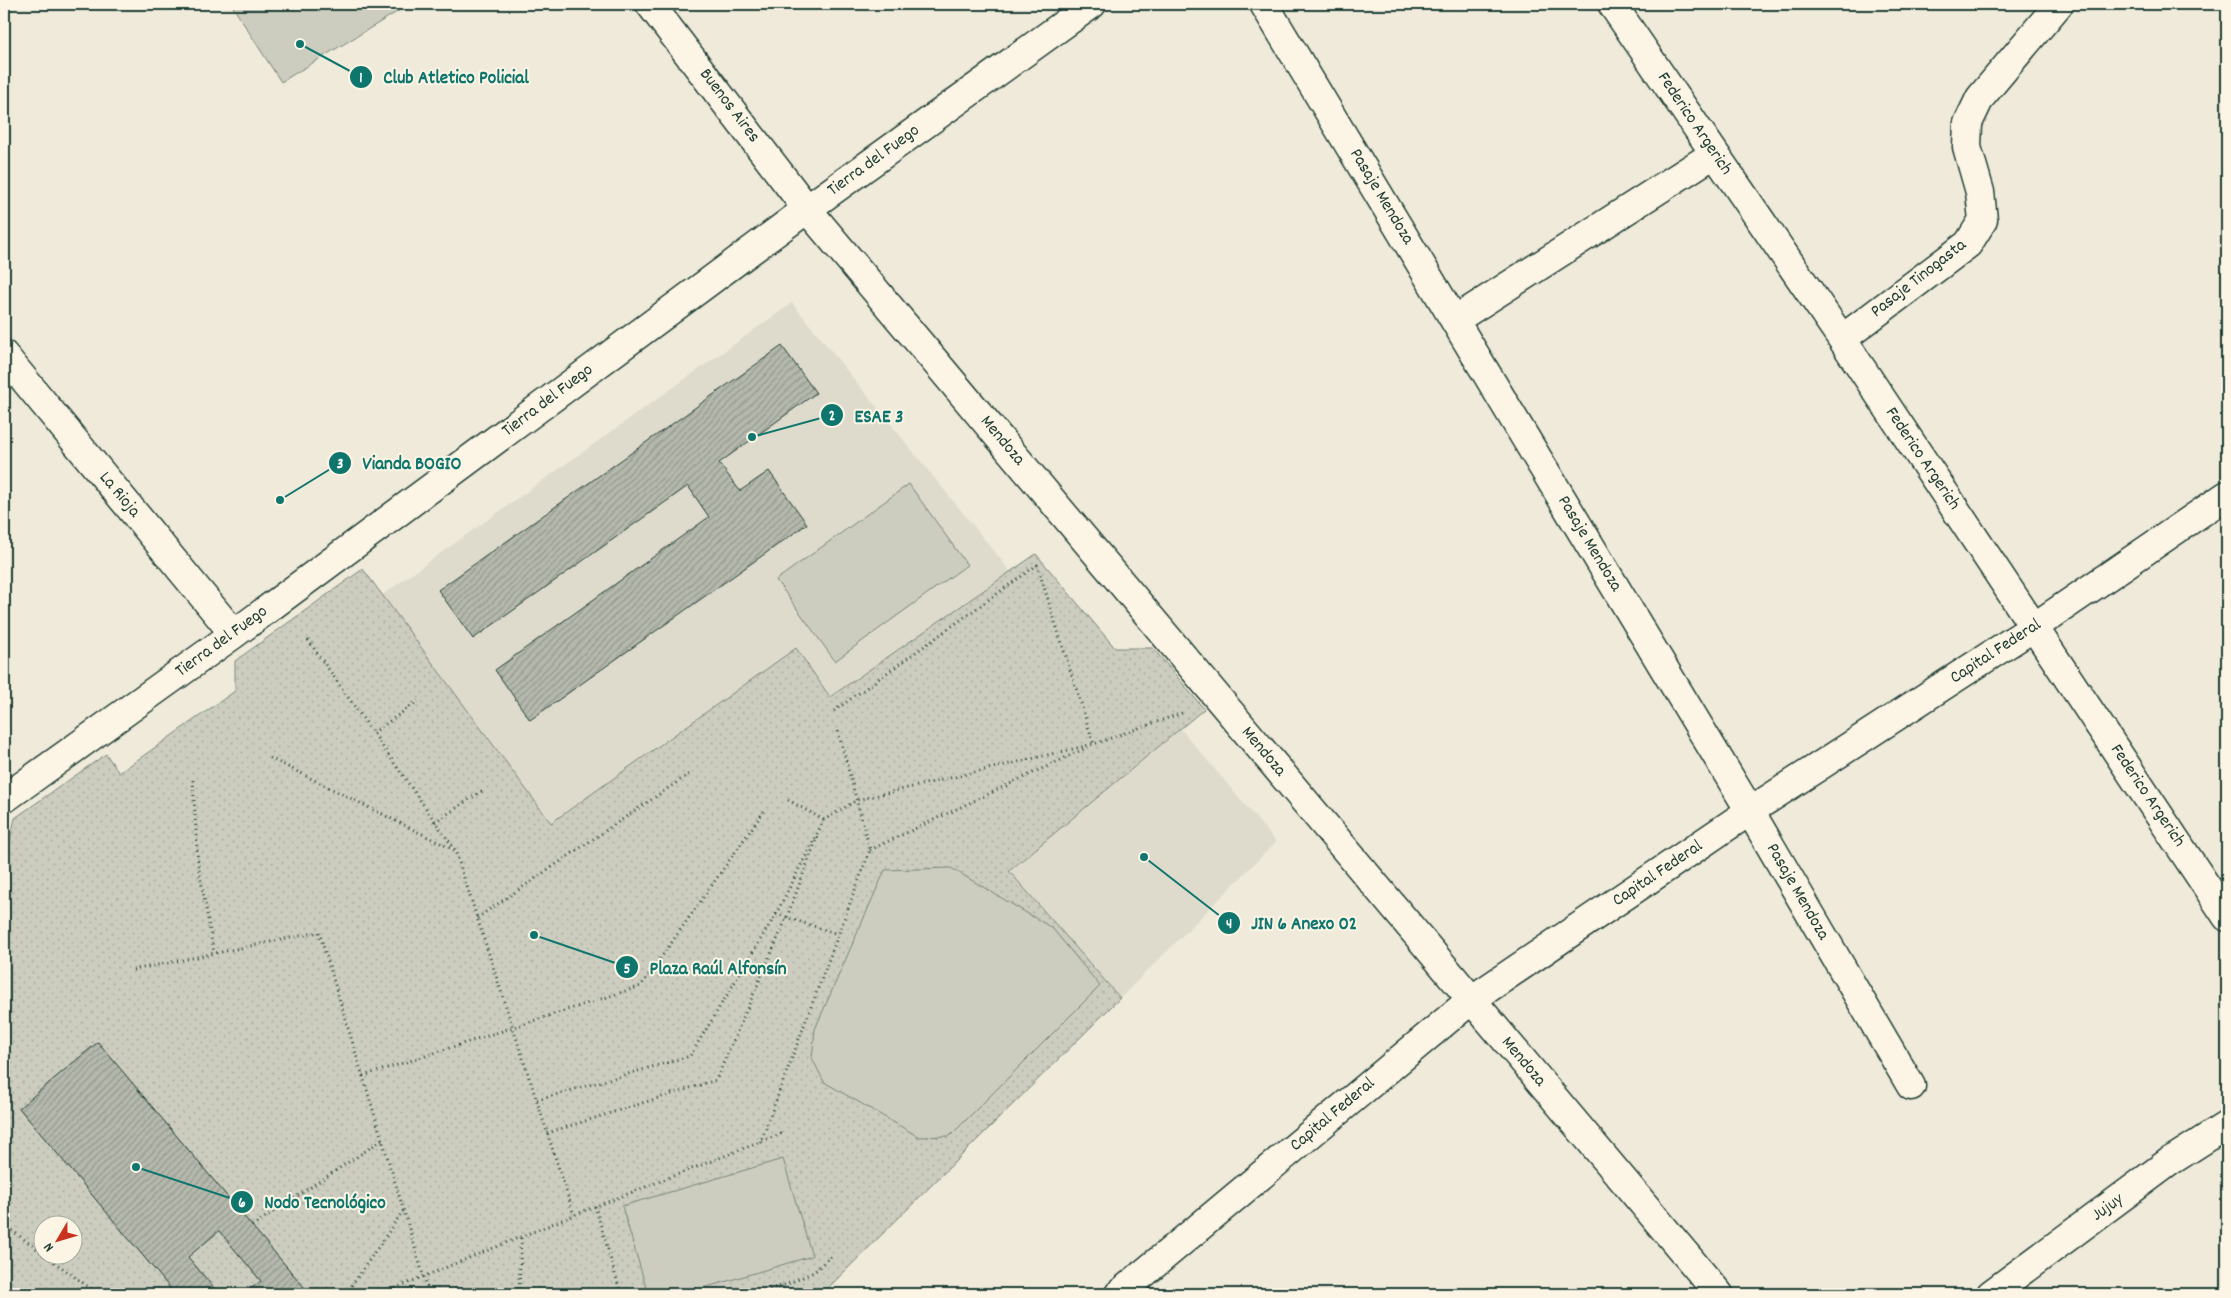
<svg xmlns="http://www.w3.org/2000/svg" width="2231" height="1298" font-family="Dekko,sans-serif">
<defs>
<pattern id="green-dots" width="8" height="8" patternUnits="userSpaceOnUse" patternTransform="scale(1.25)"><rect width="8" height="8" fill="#cccdbf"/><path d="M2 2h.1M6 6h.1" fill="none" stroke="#afb1a5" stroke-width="1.8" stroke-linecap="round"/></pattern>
<pattern id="building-hatch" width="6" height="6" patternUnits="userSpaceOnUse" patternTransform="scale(1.25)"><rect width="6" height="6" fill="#b5b9ad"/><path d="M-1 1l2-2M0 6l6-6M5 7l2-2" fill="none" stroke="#93988e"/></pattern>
</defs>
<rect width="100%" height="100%" fill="#efeada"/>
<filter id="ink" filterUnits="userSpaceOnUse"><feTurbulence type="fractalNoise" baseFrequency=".02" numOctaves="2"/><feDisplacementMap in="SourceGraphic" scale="10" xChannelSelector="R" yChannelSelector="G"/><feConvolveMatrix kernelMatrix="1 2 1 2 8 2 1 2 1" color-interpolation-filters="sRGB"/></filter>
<g filter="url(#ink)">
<path fill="#dedbcc" d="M792 303 1011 572 830 697 796 648 551 823 382 595Z
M1181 729 1276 842 1120 998 1009 871Z"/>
<path fill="url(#green-dots)" stroke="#76857a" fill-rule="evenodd" d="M1036 554 1115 648H1153L1204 709 1009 871 1120 998 822 1294H4V856L7 854 15 818 106 754 119 773 235 691V661L363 569 551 823 796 648 830 697ZM42 1226H72V1256H42Z"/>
<path fill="#cccdbf" stroke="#76857a" d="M237 4H410L281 82 233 7Z
M909 484 967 565 835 661 776 580Z
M951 868 1052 928 1100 986 950 1136 919 1137 824 1082 812 1058 815 1029 885 870Z
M783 1159 812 1256 683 1294H648L622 1206Z"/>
<path fill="url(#building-hatch)" stroke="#1f3d34" d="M782 346 816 393 719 463 740 491 769 471 807 524 530 720 495 670 709 517 688 486 473 639 438 590Z
M98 1042 252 1226 310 1294H244L261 1281 219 1231 188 1257 219 1294H175L19 1108Z"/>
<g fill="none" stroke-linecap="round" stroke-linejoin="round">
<defs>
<path id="minor" d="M650 4 807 209 1719 1294
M1264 4 1750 811 1911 1086
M1612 4 1842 339 2227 917
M1455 320 1714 154
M1842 339 1968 244 1983 220 1980 192 1967 147 1968 123 1980 98 2059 4
M4 355 234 634
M4 799 234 634 807 209 1092 4
M1119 1294 1471 1000 1750 811 2034 627 2227 495
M1991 1294 2169 1162 2227 1125"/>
</defs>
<use href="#minor" stroke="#1f3d34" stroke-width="31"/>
<path stroke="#1f3d34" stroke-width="3" stroke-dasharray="1 4" stroke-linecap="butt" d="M308 640 455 850 574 1215
M834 711 1037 565 1094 745
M373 733 418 701
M270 758 454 850
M193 780 198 864 214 953
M788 800 824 820
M435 822 482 791
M870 850 1088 747
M776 914 838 934
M477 918 692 772
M133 970 319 932 429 1294
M363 1076 641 986 764 811
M537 1100 690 1056 776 914 824 820 857 800 1094 744 1185 712
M547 1133 716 1080 787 917 818 835
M760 1143 870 850 838 731
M595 1206 621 1294
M4 1224 42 1253
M252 1226 382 1140
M46 1256 94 1291 87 1294
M346 1294 403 1211
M381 1294 574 1215 783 1133
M519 1294 521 1236
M750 1294 785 1285 814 1272 832 1255
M775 1294 784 1285"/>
<use href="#minor" stroke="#fcf5e5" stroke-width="28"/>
</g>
</g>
<g text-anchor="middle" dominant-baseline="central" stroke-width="4" stroke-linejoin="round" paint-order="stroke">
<g font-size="18" fill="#1f3d34" stroke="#fcf5e5">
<text transform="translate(729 106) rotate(53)">Buenos Aires</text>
<text transform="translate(1694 124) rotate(56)">Federico Argerich</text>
<text transform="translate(874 161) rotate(-36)">Tierra del Fuego</text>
<text transform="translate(1381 197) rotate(59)">Pasaje Mendoza</text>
<text transform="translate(1919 279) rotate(-38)">Pasaje Tinogasta</text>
<text transform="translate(548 401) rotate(-37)">Tierra del Fuego</text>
<text transform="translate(1002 441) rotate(50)">Mendoza</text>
<text transform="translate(1922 459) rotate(56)">Federico Argerich</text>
<text transform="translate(119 495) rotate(50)">La Rioja</text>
<text transform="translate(1589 544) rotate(59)">Pasaje Mendoza</text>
<text transform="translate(222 642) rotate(-36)">Tierra del Fuego</text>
<text transform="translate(1996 652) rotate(-33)">Capital Federal</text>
<text transform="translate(1263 752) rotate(50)">Mendoza</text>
<text transform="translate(2147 796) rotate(56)">Federico Argerich</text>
<text transform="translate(1658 874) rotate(-34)">Capital Federal</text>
<text transform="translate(1797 892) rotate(60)">Pasaje Mendoza</text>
<text transform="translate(1523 1062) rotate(50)">Mendoza</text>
<text transform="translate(1333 1115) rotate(-40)">Capital Federal</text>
<text transform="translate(2108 1208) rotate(-36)">Jujuy</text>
</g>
</g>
<path fill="none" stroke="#0f766e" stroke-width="2" d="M300 44L361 77M752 437L832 415M280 500L340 463M1144 857L1229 923M534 935L627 967M136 1167L242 1202"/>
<g fill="#0f766e" stroke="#fcf5e5" stroke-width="2">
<circle cx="300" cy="44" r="5"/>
<circle cx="752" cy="437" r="5"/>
<circle cx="280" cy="500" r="5"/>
<circle cx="1144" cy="857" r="5"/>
<circle cx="534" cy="935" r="5"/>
<circle cx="136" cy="1167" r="5"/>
<circle cx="361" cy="77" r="12"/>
<circle cx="832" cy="415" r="12"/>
<circle cx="340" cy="463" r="12"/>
<circle cx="1229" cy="923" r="12"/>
<circle cx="627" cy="967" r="12"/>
<circle cx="242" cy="1202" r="12"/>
</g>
<g font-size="15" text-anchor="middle" font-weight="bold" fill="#fff">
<text x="361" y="82">1</text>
<text x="832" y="420">2</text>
<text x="340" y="468">3</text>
<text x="1229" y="928">4</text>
<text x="627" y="973">5</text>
<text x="242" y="1207">6</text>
</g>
<g font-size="19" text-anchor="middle" font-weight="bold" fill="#0f766e" stroke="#fcf5e5" stroke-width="4" stroke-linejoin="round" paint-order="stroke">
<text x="456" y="83">Club Atletico Policial</text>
<text x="879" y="422">ESAE 3</text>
<text x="412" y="469">Vianda BOGIO</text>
<text x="1304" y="929">JIN 6 Anexo 02</text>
<text x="718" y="974">Plaza Raúl Alfonsín</text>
<text x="325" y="1208">Nodo Tecnológico</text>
</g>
<rect width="2231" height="1298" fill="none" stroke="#fcf5e5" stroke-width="20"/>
<rect x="10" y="10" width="2211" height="1278" fill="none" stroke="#1f3d34" stroke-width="2" filter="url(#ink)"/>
<g transform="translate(58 1240) rotate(232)"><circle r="24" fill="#fcf5e5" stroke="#a4ab9e"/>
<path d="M0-4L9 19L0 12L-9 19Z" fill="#c8321e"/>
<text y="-8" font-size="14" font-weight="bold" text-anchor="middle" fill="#1f3d34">N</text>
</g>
</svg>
